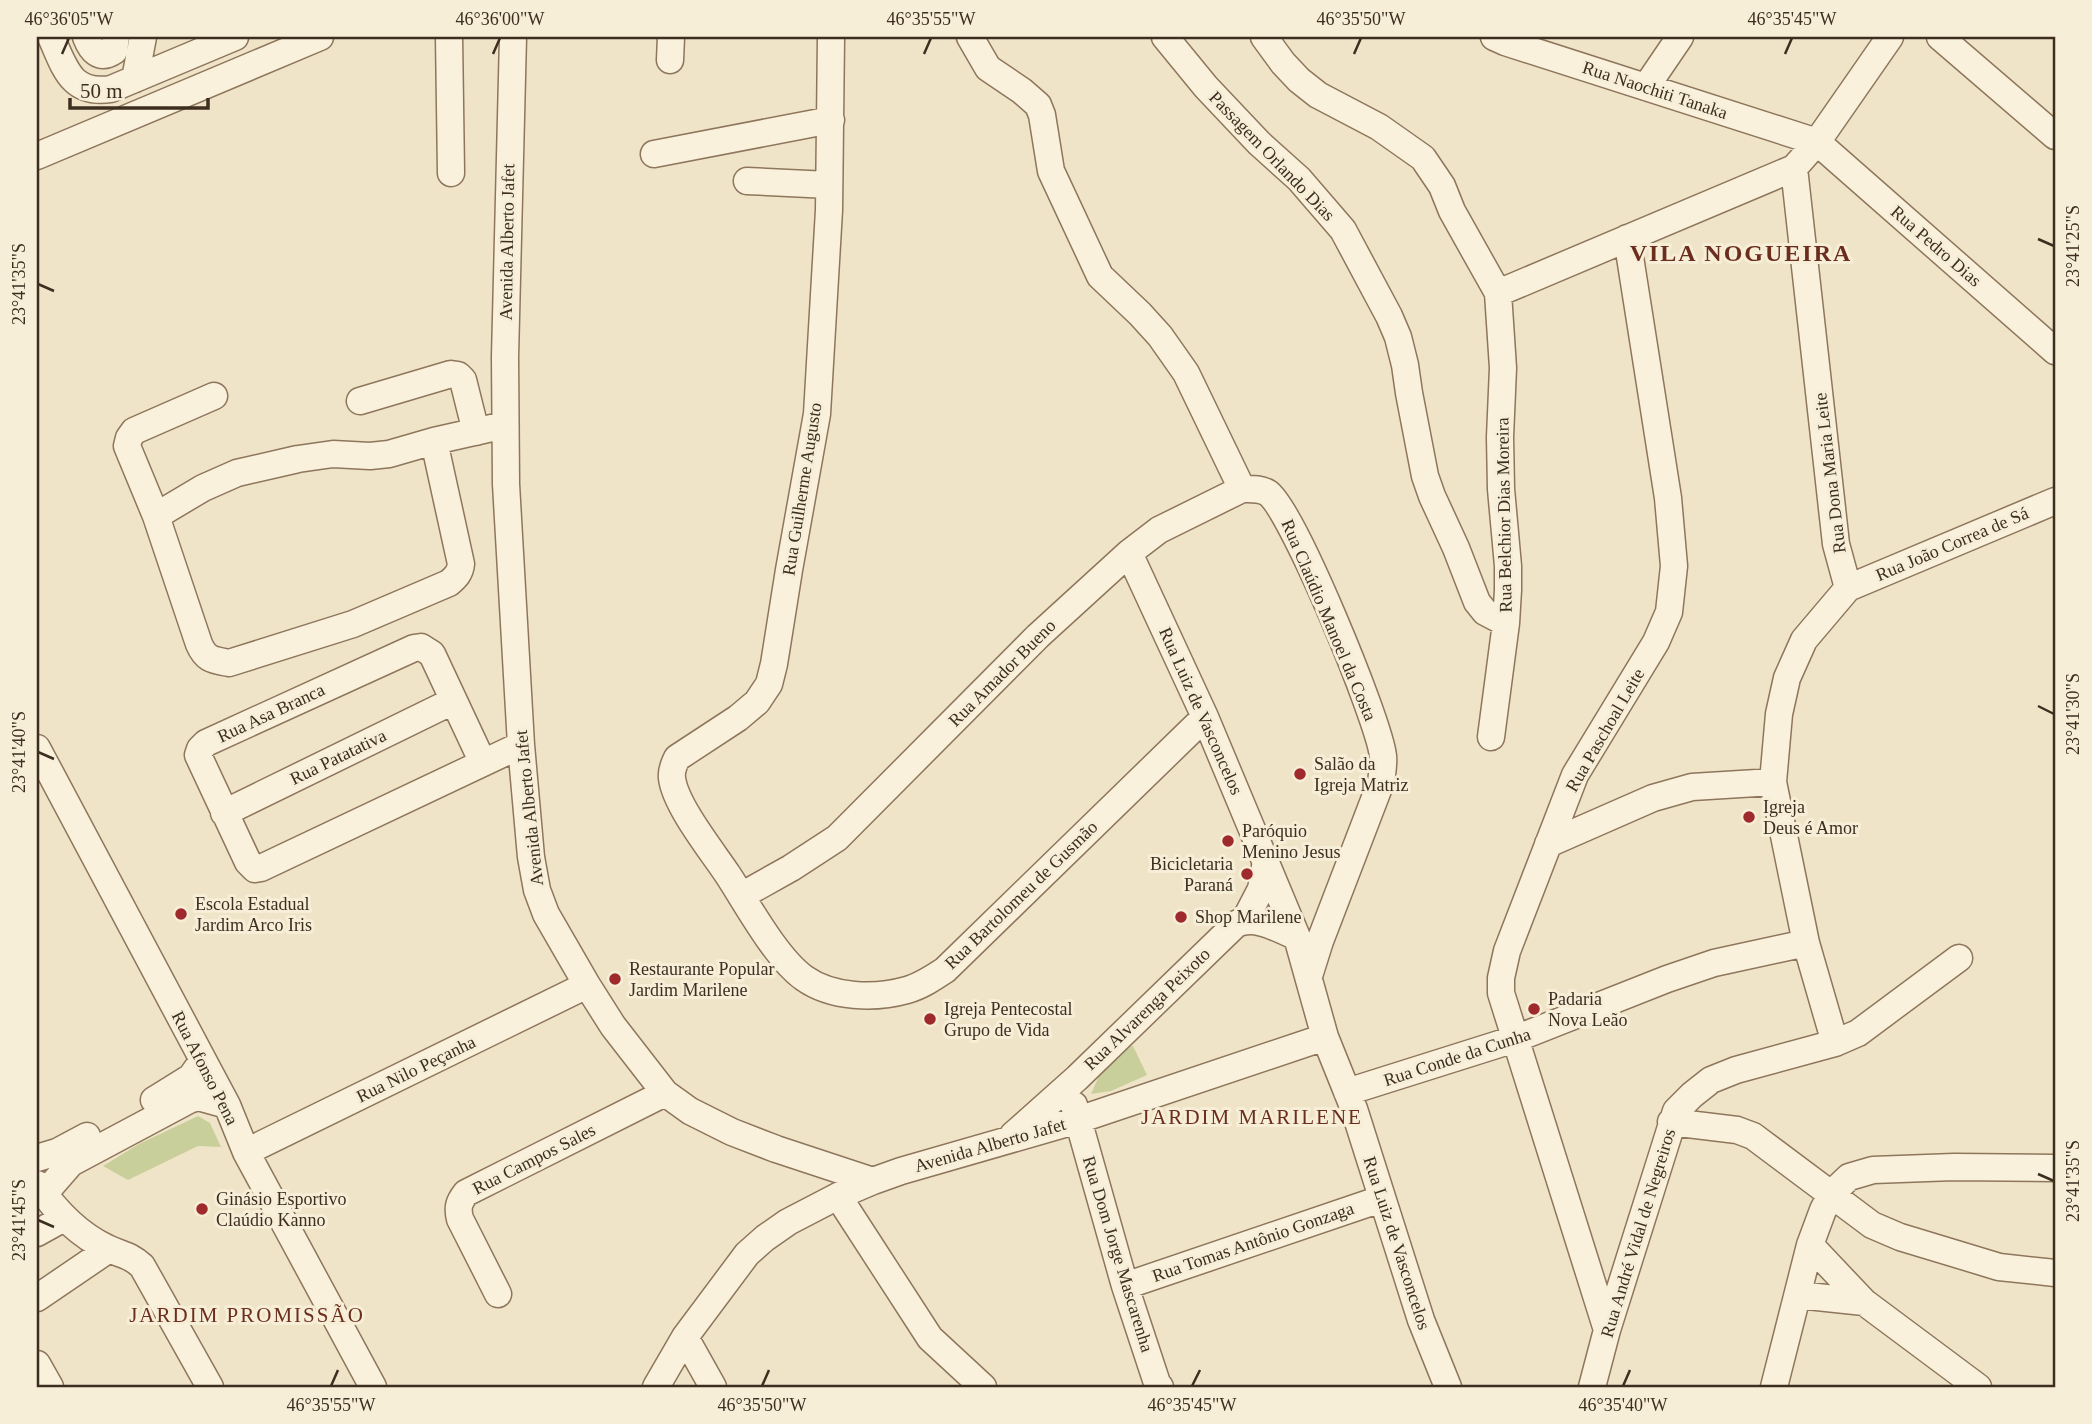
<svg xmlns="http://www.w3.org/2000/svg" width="2092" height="1424" font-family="Georgia,serif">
<rect width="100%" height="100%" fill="#f0e4c8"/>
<path fill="#c9cf9b" d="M1133 1046 1147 1075 1111 1091 1091 1094 1099 1076 1128 1047Z
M198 1116 210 1123 221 1147 198 1146 128 1180 103 1166 139 1144Z"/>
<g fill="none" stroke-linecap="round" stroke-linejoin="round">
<defs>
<path id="minor" d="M51 37C65 68 71 95 111 89L235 37
M86 37C91 50 99 61 114 51L116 37
M449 37 451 173
M513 37 505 357 506 484 521 745 531 857 537 890 546 914 587 985 613 1026 665 1093 690 1111 732 1132 776 1149 873 1181
M831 37 829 210 817 414 789 570 774 664 769 684 757 702 738 718 677 758C674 764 671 771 672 778 675 805 712 851 728 875 747 904 776 958 804 978 832 998 875 999 907 990 921 986 933 978 945 970L1205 717
M970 37 988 68 1022 91 1038 105 1042 115 1051 171 1100 276 1140 314 1160 336 1186 373 1242 489
M1165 37 1206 87 1259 143 1299 179 1343 230 1389 316 1398 337 1405 365 1409 393 1425 476 1432 496 1456 548 1477 602 1485 612 1506 623
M1264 37 1283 63 1299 80 1318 95 1379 127 1423 158 1442 186 1452 211 1498 293 1503 368 1500 437 1501 489 1508 566V590L1506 623 1491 737
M1494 37 1505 42 1817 142 2055 351
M1940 37 2055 136
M670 60 671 37
M135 79 143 37
M1646 87 1680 37
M654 154 831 120
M37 156 320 37
M1794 168 1836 544 1848 588
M747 181 829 185
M1498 293 1794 168 1817 142 1890 37
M214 396 134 431 129 438 127 446 156 516 199 644C206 660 213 660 229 663L353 624 449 583C456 577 460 573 461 564L434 441
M360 401 451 374 458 375 463 380 476 432
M156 516 203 488 237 473 298 459 333 454 370 456 389 454 434 441 505 425
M1129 553 1205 717 1297 937 1325 1037 1354 1109 1421 1320 1448 1387
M37 748 203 1060 227 1105 246 1152 373 1387
M483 763 432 654 421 647 414 648 206 743 200 749 198 755 248 862 255 869 261 868 521 745
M224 813 453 701
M1548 844 1653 798 1692 787 1773 782
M741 896 791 868 837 838 1038 636 1129 553 1159 530 1242 489C1251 489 1260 488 1268 493 1293 511 1379 720 1383 756 1384 764 1382 774 1381 782L1320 941 1309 976
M1245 920 1261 889 1266 861
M1835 1043 1806 943 1773 782 1779 714 1787 678 1804 640 1848 588 2055 501
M1347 1092 1515 1039 1667 979 1714 963 1806 943
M154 1100 191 1077 203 1060
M1074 1105 1125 1286 1157 1383 1160 1387
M1671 1122 1737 1130 1753 1136 1872 1225 1900 1237 1999 1267 2055 1273
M1013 1135 1077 1078 1236 924C1256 915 1278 929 1297 937
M246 1152 587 985
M37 1158 57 1152 87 1136
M37 1184C55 1210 77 1234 107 1248 121 1255 129 1254 142 1266L210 1387
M44 1194 71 1163 189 1100 198 1097 227 1105
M838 1196 930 1338 983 1387
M37 1233 64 1218
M1810 1245 1864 1302 1978 1387
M1125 1286 1381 1199
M498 1294 460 1219C457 1207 459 1202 466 1193L665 1093
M1798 1295 1864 1302
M37 1298 109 1249
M1607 1330 1501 993V978L1507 951 1575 775 1656 642 1669 612 1674 566 1668 498 1627 238
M685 1337 713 1387
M37 1364 50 1387
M656 1387 685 1337 747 1254 765 1238 788 1222 838 1196 873 1181 901 1171 1078 1120 1325 1037
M1592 1387 1607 1330 1676 1111 1692 1095 1711 1080 1736 1070 1835 1043 1858 1033 1959 958
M1774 1387 1810 1245 1823 1210 1831 1194 1849 1177 1873 1170 1954 1167 2055 1168"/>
</defs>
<use href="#minor" stroke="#8d765c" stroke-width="29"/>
<use href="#minor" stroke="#faf1dc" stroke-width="26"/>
</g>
<path fill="none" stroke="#3d2e20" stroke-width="2.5" d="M62 54 69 38M493 54 500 38M924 54 931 38M1354 54 1361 38M1785 54 1792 38M2038 239 2054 246M38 284 54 291M2038 706 2054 714M38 752 54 759M2038 1174 2054 1181M38 1220 54 1227M331 1386 338 1370M762 1386 769 1370M1192 1386 1200 1370M1623 1386 1630 1370"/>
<g fill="#9e2a2b" stroke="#f7eed8" stroke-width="2.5">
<circle cx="1300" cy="774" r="7"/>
<circle cx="1749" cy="817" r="7"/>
<circle cx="1228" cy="841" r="7"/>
<circle cx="1247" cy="874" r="7"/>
<circle cx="181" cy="914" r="7"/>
<circle cx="1181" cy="917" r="7"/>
<circle cx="615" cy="979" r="7"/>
<circle cx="1534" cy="1009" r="7"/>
<circle cx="930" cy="1019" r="7"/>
<circle cx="202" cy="1209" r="7"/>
</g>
<g text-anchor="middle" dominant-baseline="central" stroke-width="6" stroke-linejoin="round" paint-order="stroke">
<g font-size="18" fill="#3d2e20" stroke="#f7eed8">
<text transform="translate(1655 90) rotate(18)">Rua Naochiti Tanaka</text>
<text transform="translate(1272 156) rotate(46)">Passagem Orlando Dias</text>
<text transform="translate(507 242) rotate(-89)">Avenida Alberto Jafet</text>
<text transform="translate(1936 246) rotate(41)">Rua Pedro Dias</text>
<text transform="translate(1830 473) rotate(-97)">Rua Dona Maria Leite</text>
<text transform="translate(802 489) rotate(-81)">Rua Guilherme Augusto</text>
<text transform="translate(1504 515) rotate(-91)">Rua Belchior Dias Moreira</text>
<text transform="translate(1952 544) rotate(-23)">Rua João Correa de Sá</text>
<text transform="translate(1329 620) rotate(67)">Rua Claúdio Manoel da Costa</text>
<text transform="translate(1002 673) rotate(-45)">Rua Amador Bueno</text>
<text transform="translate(1201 711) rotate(66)">Rua Luiz de Vasconcelos</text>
<text transform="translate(271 713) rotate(-25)">Rua Asa Branca</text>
<text transform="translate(1605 730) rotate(-60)">Rua Paschoal Leite</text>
<text transform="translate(338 757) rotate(-26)">Rua Patatativa</text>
<text transform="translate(529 808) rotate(-96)">Avenida Alberto Jafet</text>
<text transform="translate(1021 895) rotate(-44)">Rua Bartolomeu de Gusmão</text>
<text transform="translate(1147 1009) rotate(-44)">Rua Alvarenga Peixoto</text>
<text transform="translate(1457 1057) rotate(-18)">Rua Conde da Cunha</text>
<text transform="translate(205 1068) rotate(63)">Rua Afonso Pena</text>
<text transform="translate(416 1069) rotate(-26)">Rua Nilo Peçanha</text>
<text transform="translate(990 1145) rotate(-16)">Avenida Alberto Jafet</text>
<text transform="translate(534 1159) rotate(-27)">Rua Campos Sales</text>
<text transform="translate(1638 1233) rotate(-73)">Rua André Vidal de Negreiros</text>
<text transform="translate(1253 1242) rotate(-19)">Rua Tomas Antônio Gonzaga</text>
<text transform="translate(1397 1243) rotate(72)">Rua Luiz de Vasconcelos</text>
<text transform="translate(1118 1254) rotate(73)">Rua Dom Jorge Mascarenha</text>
</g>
<g font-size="18" fill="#3d2e20" stroke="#f7eed8" text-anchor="start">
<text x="1314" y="764">Salão da<tspan x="1314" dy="21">Igreja Matriz</tspan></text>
<text x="1763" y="807">Igreja<tspan x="1763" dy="21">Deus é Amor</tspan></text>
<text x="1242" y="831">Paróquio<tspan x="1242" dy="21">Menino Jesus</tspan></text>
<text x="1233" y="864" text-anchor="end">Bicicletaria<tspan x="1233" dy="21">Paraná</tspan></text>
<text x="195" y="904">Escola Estadual<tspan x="195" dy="21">Jardim Arco Iris</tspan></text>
<text x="1195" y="917">Shop Marilene</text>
<text x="629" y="969">Restaurante Popular<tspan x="629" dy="21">Jardim Marilene</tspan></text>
<text x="1548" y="999">Padaria<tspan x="1548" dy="21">Nova Leão</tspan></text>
<text x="944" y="1009">Igreja Pentecostal<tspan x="944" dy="21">Grupo de Vida</tspan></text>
<text x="216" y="1199">Ginásio Esportivo<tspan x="216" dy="21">Claúdio Kanno</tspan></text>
</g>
<g font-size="21" letter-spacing="2" fill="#6b2e1e" stroke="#f7eed8">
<text x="1252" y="1117">JARDIM MARILENE</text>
<text x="247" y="1315">JARDIM PROMISSÃO</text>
</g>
<g font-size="24" font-weight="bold" letter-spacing="2" fill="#6b2e1e" stroke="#f7eed8">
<text x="1741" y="253">VILA NOGUEIRA</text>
</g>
</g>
<rect width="2092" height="1424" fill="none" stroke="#f7eed8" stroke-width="77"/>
<path d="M70 98v10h138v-10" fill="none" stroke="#3d2e20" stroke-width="3.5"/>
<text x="80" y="98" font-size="21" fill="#3d2e20" stroke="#f7eed8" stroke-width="5" paint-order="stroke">50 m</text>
<rect x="38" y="38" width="2016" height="1348" fill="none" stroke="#3d2e20" stroke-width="2.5"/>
<g font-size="18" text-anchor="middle" fill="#3d2e20">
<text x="69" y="25">46°36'05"W</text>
<text x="500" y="25">46°36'00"W</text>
<text x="931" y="25">46°35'55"W</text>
<text x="1361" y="25">46°35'50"W</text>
<text x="1792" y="25">46°35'45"W</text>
<text transform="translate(2073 246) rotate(-90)" y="6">23°41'25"S</text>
<text transform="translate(19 284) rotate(-90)" y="6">23°41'35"S</text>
<text transform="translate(2073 714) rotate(-90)" y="6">23°41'30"S</text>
<text transform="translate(19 752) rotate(-90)" y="6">23°41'40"S</text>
<text transform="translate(2073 1181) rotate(-90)" y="6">23°41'35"S</text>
<text transform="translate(19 1220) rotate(-90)" y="6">23°41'45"S</text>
<text x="331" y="1411">46°35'55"W</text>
<text x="762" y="1411">46°35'50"W</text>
<text x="1192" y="1411">46°35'45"W</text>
<text x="1623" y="1411">46°35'40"W</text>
</g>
</svg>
